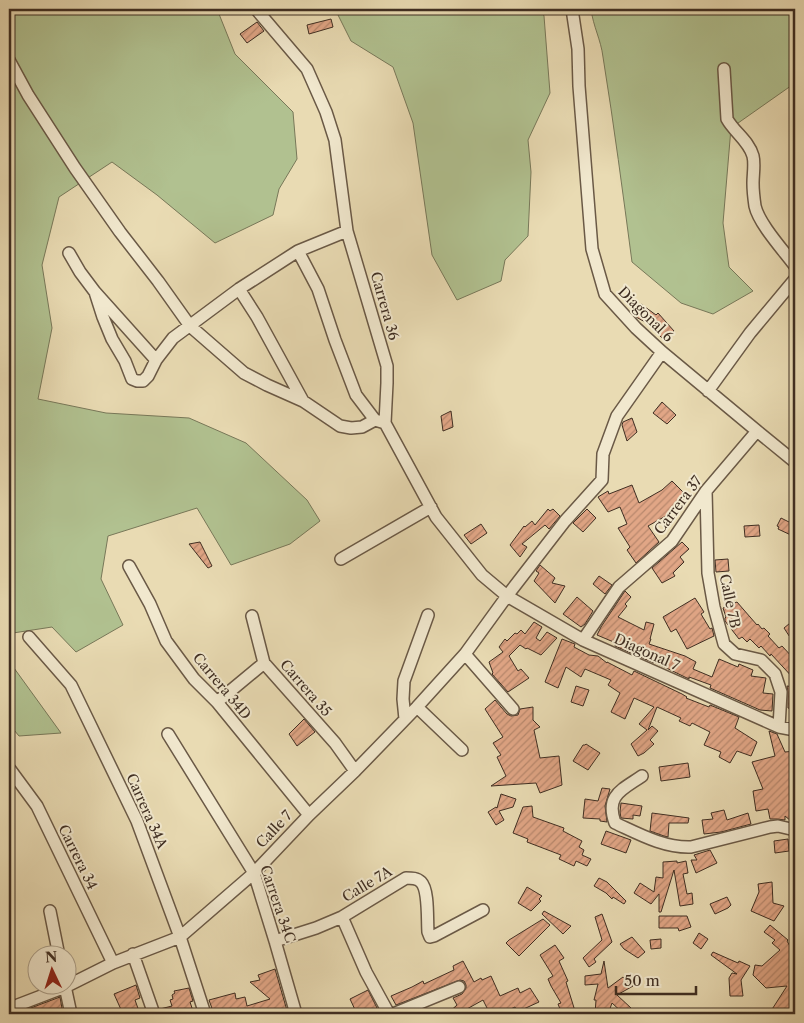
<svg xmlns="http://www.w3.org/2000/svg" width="804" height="1023" font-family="'Libre Caslon Text',serif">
<defs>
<pattern id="building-hatch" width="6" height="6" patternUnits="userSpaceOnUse" patternTransform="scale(1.25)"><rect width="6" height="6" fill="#e1a686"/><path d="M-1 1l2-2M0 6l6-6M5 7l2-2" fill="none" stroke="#b8886d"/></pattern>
</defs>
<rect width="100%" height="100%" fill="#e9dbb3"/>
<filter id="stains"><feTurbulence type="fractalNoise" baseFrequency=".004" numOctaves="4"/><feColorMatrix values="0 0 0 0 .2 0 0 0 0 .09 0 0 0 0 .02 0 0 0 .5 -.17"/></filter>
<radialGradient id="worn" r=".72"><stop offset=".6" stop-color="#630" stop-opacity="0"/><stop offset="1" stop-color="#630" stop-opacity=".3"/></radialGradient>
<path fill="#b1c190" stroke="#787859" d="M9 9H217L235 54 293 112 297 159 279 189 273 215 215 243 157 195 112 162 59 197 42 265 52 328 38 399 106 413 189 418 246 443 307 500 320 521 290 544 231 565 197 508 108 536 101 579 123 625 76 652 52 627 13 633 14 668 61 733 19 736 9 724Z
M325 9H541L544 16 550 93 528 140 531 172 528 236 505 260 501 281 457 300 432 255 413 123 393 67 351 41 337 13Z
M591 9H795V83L731 128 723 223 729 267 753 291 713 314 681 303 632 262C623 194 614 125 603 57 601 40 593 26 591 9Z"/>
<path fill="url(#building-hatch)" stroke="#3f2e22" d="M331 19 333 27 309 34 307 25Z
M257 22 264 31 247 43 240 34Z
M641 304 656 315 658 313 674 331 664 340 647 323 636 317 633 314Z
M662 402 676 415 667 424 653 413Z
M451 411 453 427 443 431 441 416Z
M632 418 637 432 627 441 622 425 623 422Z
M672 481 687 496 678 505 679 506 672 514 671 513 648 526 659 542 636 563 627 550 630 547 618 528 627 524 620 507 608 512 598 497 608 491 609 494 632 485 639 503 662 490Z
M548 509 550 511 553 509 560 516 549 529 545 525 522 544 527 547 520 557 510 545 524 526 525 527 532 521 535 525Z
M587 509 596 518 583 532 573 523Z
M781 518 795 525V530L793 536 778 529 779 527 777 526Z
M481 524 487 533 471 544 464 535Z
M759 525 760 536 745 537 744 526Z
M200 542 212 566 208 568 189 544Z
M682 542 689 549 680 557 684 562 673 573 675 576 662 583 652 568Z
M728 559 729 571 716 572 715 560Z
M540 565 555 578 552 583 565 586 555 603 534 581 539 573 536 571Z
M599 576 612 585 605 594 593 584Z
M625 591 631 597 625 604 627 606 618 617 644 630 646 622 654 624 650 639H651L649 644 685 656 696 662 693 669 712 677 719 659 738 667 739 664 753 670 751 676 766 678 763 693 773 694 772 711 760 710 710 688 711 685 689 677V679L654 662V663L615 646 616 643 597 635 601 627Z
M577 597 593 611 585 624 581 627 563 614Z
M695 598 704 612 701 614 710 629 712 628 714 636 687 649 676 629 671 632 663 617Z
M737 602 757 625 758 624 762 629 764 628 770 634 768 636 779 648 782 646 795 660V680L771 654 770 656 761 646 759 648 750 639 747 642 742 637 739 639 725 621V618L726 617 723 608Z
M795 619V645L784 628Z
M534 622 542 627 536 638 540 641 547 632 557 638 541 655 527 648 526 649 520 645 509 656 518 671 521 669 529 678 508 692 492 674 493 673 489 662 503 652 499 647 505 639 507 641 515 633 517 634 521 630 525 634Z
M562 639 575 644 574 647 589 655 598 656 607 663V662L632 675 634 671 682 694 687 697 686 698 709 707 710 705 739 717 735 728 757 742 751 756 737 751 730 763 719 757 721 752 704 745 710 732 692 723 690 726 679 721 681 718 657 707 648 730 652 726 658 731 650 740 654 744 644 753 638 756 631 744 647 730 639 724 654 707 634 698 625 719 611 712 620 693 608 685 611 680 585 669 581 677 566 667 558 688 545 682Z
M576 686 589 690 583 706 571 702Z
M787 686 795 687V710L788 708V692Z
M495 700 507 714 511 716 518 715 520 709 533 707V720L540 727 534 730 540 758 559 756 562 785 540 793 536 783 491 786 506 776 497 757 501 755 493 743 503 737 485 709Z
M304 719 315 732 297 746 289 734Z
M769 731 777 734 785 752 795 751V797L792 798 795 822 791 821 785 816V820L777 819H770L768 809 756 811 753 791 763 789 752 762 775 756Z
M586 744 600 753 588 770 573 761 583 745H585Z
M688 763 690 777 661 781 659 767Z
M602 788 610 789 605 806 607 822 600 821V819L583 818 585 799 598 801Z
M501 794 516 799 513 807 499 811 504 820 496 825 488 812 496 807 497 808Z
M621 803 642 806 640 816 633 815V819L621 818 620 812Z
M532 806 533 817 564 828 563 831 582 841 579 847 584 850 582 855 591 859 587 866 576 861 574 866 559 859 561 855 527 842 528 839 513 833 523 807Z
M724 810 727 820 748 813 751 824 721 832 704 834 702 820 713 819 711 813Z
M652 813 689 818 688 823H669L668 837 664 836 650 831Z
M606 831 631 840 626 853 601 844Z
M788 839 789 851 775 853 774 841Z
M710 850 717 863 696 873 691 860H697L694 855Z
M677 861V863L686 861 688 873 683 874 687 894 692 893 693 904 680 906 674 870 661 912H659V894L651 904 634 893 640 883 654 892 656 877 663 878V862Z
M599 878 607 882 626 901 624 904 613 897 612 899 606 893 594 886Z
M772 882 773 903 784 906 774 921 751 911 759 892 758 884Z
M527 887 542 896 539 899 541 901 531 911 518 903Z
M727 897 731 905 728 908 715 914 710 904Z
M544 911 571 926 563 934 542 914Z
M602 914 612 942 594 959 596 962 589 967 583 958 602 940 595 917Z
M659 916H687L691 927 679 931 678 928H659Z
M543 919 550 925 519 956 506 943 509 940Z
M770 925 788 940 787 941 795 955V1014H769L787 986 766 988 753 975 755 965 762 966 780 950 772 943 775 940 764 932Z
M699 933 708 939 701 949 693 943Z
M632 937 645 952 638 958 624 949 620 944Z
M661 939V948L651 949 650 940Z
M555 945 564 958 559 961 568 981 566 982 575 1011 565 1014H562L558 1004 561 1003 551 986 548 979 553 976 540 955Z
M713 952 738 963 739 961 750 966 741 980 743 996H730L729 978 732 973 737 974 711 955Z
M463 961 474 982 481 978 482 980 491 976 500 996 518 988 520 993 530 988 539 1002 517 1012 515 1007 500 1014H490L483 1000 458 1014H447L457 1005 453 998 462 994 466 988V985L464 981 460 980 396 1005 391 996 412 987 423 981 424 984 454 970 453 966Z
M604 961 608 988 623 977 633 986 617 995 631 1008 624 1014 612 1003 608 1014H595L596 1000H594L598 984 585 985V976L601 974Z
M275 969 288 1014H214L209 1000 235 993 236 999 245 997 247 1006 270 999 250 982 260 980 258 975Z
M136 985 140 998 135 1000 140 1014H123L114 994Z
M189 988 193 1001 190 1002 194 1014H161L160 1009 172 1006 170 1000 173 999 172 995 175 993 174 991Z
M368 990 377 1008 364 1014H357L350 999Z
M60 997 63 1014H30L28 1009Z"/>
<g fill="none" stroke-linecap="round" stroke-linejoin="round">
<defs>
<path id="minor" d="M256 9 307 69 326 112 335 140 347 231 387 366V383L385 423 436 517 482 575 507 596 583 640 779 727 795 730
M572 9 578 49 579 86 592 249 605 294 636 328 662 352 757 431 795 462
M9 60 28 95 75 168 120 232 158 281 190 326 244 373 267 385 303 401 340 426 351 428 362 427 375 420 385 423
M724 69 727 119C734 132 749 141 753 156 755 164 753 174 753 183 753 190 754 199 755 206 759 224 784 251 795 266
M298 251 318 289 335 340 356 395 375 420
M69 253 80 272 95 292 156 360
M239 289 257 317 303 401
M95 292 103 317 112 339 125 361 132 379 137 381H143L148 376 156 360 173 338 239 289 298 251 347 231
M708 391 750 333 795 279
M706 491 708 573 714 607 724 644 735 654 761 660 775 674 781 692 779 727
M341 559 431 507
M129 566 150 604 166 641 194 679 217 702 309 815
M252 616 264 663 335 743 355 771
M29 637 71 685 137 821 180 937 205 1014
M583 640 619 587 672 541 706 491 757 431
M465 654 513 709
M217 702 264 663
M417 707 462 750
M405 719 403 699 404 681 428 615
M168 734 254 873 275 941 296 1014
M9 768 37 806 113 963
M642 776C622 790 605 795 615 823 639 834 664 848 691 847L770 827 778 826 795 830
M50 911 59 956
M342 917 366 972 389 1014
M275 941 316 928 342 917 406 878C412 878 417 878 421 882 429 890 427 920 428 932L430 937 434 936 483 910
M133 954 154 1014
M65 986 71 1014
M9 1009 18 1005 65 987 113 963 180 937 254 873 309 815 355 771 417 707 465 654 507 596 565 521 602 480 603 454 617 416 662 352
M393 1014 459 987"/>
</defs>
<use href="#minor" stroke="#6a5946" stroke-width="14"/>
<use href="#minor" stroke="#f1e8ce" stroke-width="11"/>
</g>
<g text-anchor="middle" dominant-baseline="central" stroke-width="4" stroke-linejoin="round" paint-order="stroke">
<g font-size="14" fill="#3f2e22" stroke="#f1e8ce">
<text transform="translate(385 306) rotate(74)">Carrera 36</text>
<text transform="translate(646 314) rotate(45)">Diagonal 6</text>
<text transform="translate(678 505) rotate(-53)">Carrera 37</text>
<text transform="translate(730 601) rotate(78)">Calle 7B</text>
<text transform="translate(647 652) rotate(24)">Diagonal 7</text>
<text transform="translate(222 686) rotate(50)">Carrera 34D</text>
<text transform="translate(306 688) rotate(49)">Carrera 35</text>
<text transform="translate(147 811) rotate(66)">Carrera 34A</text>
<text transform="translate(274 829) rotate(-47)">Calle 7</text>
<text transform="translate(78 857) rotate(64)">Carrera 34</text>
<text transform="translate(367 884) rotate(-31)">Calle 7A</text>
<text transform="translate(278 904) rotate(71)">Carrera 34C</text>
</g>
</g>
<rect width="804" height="1023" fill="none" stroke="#e9dbb3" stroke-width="30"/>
<rect x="10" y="10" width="784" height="1003" fill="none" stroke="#3f2e22" stroke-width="2.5"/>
<rect x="15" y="15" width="774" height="993" fill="none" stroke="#3f2e22"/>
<g transform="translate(52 970) rotate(356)"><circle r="24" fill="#f1e8ce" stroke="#aa9e89"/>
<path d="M0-4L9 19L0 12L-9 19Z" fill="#8f2418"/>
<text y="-8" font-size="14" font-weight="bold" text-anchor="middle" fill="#3f2e22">N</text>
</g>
<path d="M616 986v8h80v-8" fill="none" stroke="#3f2e22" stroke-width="2.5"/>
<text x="624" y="986" font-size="15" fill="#3f2e22" stroke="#f1e8ce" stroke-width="4" paint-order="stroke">50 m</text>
<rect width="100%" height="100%" filter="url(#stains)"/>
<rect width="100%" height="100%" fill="url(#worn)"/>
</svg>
